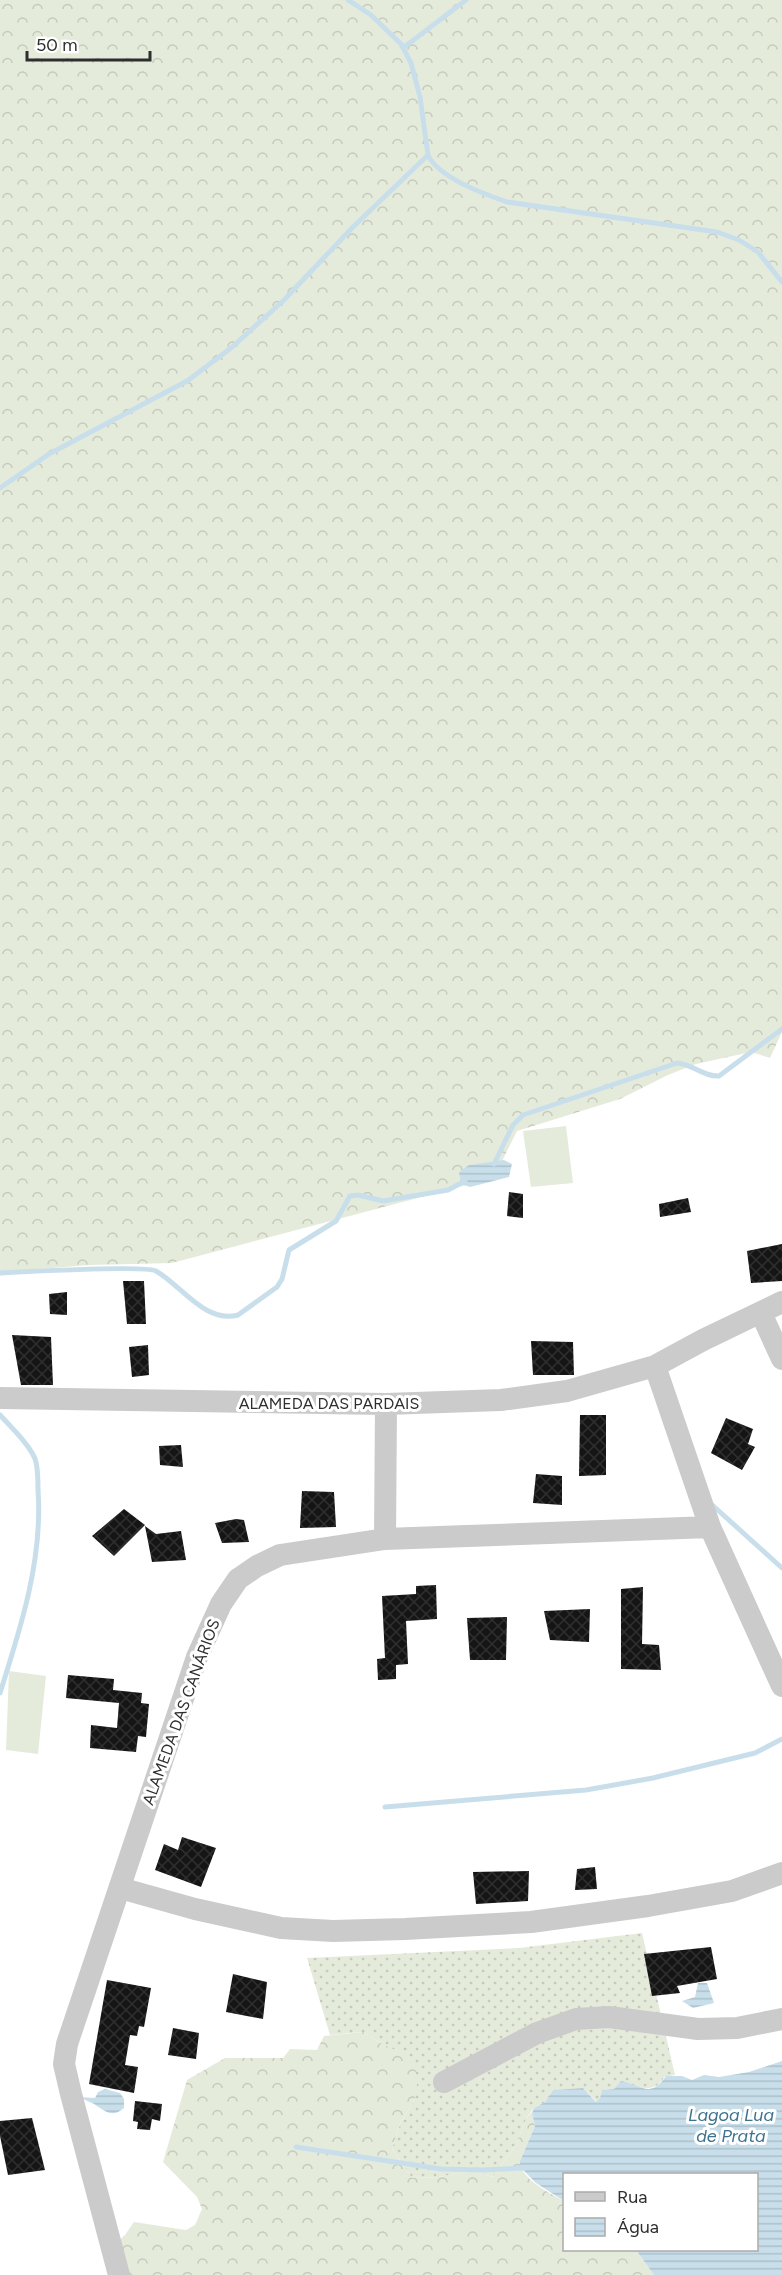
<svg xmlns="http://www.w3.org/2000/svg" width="782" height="2275" font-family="Figtree,sans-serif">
<defs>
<pattern id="grass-dots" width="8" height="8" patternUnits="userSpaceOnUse" patternTransform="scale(1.5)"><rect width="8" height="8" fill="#e5ebdb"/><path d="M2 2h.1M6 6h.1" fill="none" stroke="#c5cabc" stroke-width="1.8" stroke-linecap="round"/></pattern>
<pattern id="forest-crowns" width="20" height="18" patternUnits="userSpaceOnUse" patternTransform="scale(1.5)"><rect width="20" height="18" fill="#e5ebdb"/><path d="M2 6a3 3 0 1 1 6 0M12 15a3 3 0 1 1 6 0" fill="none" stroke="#c5cabc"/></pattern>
<pattern id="water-rules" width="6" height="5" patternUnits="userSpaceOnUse" patternTransform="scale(1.5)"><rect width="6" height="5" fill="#c8dfeb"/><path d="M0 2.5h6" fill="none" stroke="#acc0ca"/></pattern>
<pattern id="building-cross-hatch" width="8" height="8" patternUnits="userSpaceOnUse" patternTransform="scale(1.5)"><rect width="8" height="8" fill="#151515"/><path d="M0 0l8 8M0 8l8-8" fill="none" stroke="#2f2f2f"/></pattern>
</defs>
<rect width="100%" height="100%" fill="#fff"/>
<path fill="url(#grass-dots)" d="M642 1933 675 2075 664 2077C655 2095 637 2087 621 2082L614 2089 602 2090 600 2098 597 2102 583 2088 553 2090 545 2102 534 2108 527 2117 517 2143 493 2177 472 2171 439 2177 412 2178 392 2149 400 2124 415 2098 382 2044 363 2032 330 2035 307 1958 519 1948Z"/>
<path fill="url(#forest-crowns)" d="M0 0H782V1032L770 1058 751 1052 696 1064 668 1075 620 1099 517 1131 499 1167 482 1181 172 1263 90 1265 0 1272Z
M363 2032 382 2044 411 2057 418 2077 415 2098 400 2124 392 2149 412 2178 439 2177 472 2171 493 2177 517 2143 527 2117 532 2112 535 2126 520 2161C519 2178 551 2194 564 2201V2250H636L654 2275H116L114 2245 125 2235 134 2222 186 2230 195 2225 202 2209 197 2197 163 2162 187 2080 225 2058H283L290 2049 317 2050 324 2036Z"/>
<path fill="#e5ebdb" d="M566 1126 573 1183 531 1187 523 1131Z
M9 1671 46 1676 38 1754 6 1750Z"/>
<path fill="url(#water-rules)" d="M504 1160 512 1164 509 1177 470 1187 461 1184 459 1172 469 1165Z
M698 1983H707L714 2003 693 2008 682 2001 695 1997Z
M782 2061V2275H654L636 2250H756V2174H564V2201L536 2183 520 2167V2161L535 2126 532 2113 534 2108 545 2102 553 2090 583 2088 596 2102 600 2098 602 2090 614 2089 621 2081C642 2085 650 2099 666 2076H682L692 2080 704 2075 719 2077 749 2072Z
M105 2089 120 2093 124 2099V2108C114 2117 107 2113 97 2106 92 2102 84 2100 78 2097L95 2098 98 2092Z"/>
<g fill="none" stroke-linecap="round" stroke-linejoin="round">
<path stroke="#c8dfeb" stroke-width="5" d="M348 0 371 15 401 44 411 63 420 97 428 155C439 178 484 194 507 202L717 232 739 240 758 252 782 282
M403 48 466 0
M0 488 49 454 187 381 231 348 283 301 353 227 428 155
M494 1164 513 1125 523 1115 677 1063C692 1064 704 1077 719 1076L782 1029
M0 1273C23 1272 144 1265 156 1271 181 1285 205 1324 238 1315L277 1287 282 1279 289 1250 336 1221 350 1196 358 1195 383 1201 448 1190 465 1181
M0 1415C10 1426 33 1448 36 1462 38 1471 38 1481 38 1490 43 1559 21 1627 0 1693
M710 1503 782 1568
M385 1807 586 1790 653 1778 755 1753 782 1739
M296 2147 441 2169 483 2170 526 2168"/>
</g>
<path fill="url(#building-cross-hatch)" d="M509 1192 523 1194V1218L507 1216Z
M688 1198 691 1212 660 1217 659 1204Z
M782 1244V1281L751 1283 747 1251Z
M123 1281H144L146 1324H127Z
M67 1292V1315L50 1314 49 1294Z
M12 1335 51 1337 53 1385H21Z
M531 1341 573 1342 574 1375H533Z
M148 1345 149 1375 132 1377 129 1347Z
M580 1415H606V1475L579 1476Z
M726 1418 753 1429 748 1444 755 1447 742 1470 711 1453Z
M181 1445 183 1467 160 1465 159 1446Z
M536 1474 562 1476V1505L533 1503Z
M302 1491 334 1492 336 1527 300 1528Z
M124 1509 145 1525 114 1556 92 1536Z
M236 1519 244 1520 249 1542 222 1543 215 1523Z
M145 1526 156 1534 181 1531 186 1560 152 1562Z
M436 1585 437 1619 406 1621 408 1664 396 1665V1679L378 1680 377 1659 385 1658 382 1596 416 1594V1586Z
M643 1587 642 1644 659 1645 661 1670 621 1669V1589Z
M590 1609 589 1642 550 1640 544 1611Z
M507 1617 506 1660H470L467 1618Z
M68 1675 114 1679 113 1690 142 1693 141 1703 149 1704 146 1737 138 1736 136 1752 90 1748 91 1725 117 1728 119 1703 66 1698Z
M182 1837 216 1848 201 1887 155 1870 164 1844 178 1850Z
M595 1867 597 1889 575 1890 577 1869Z
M529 1871 528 1901 476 1904 473 1872Z
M711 1947 717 1979 677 1986 680 1993 652 1996 644 1954Z
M233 1974 267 1982 263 2019 226 2012Z
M107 1980 151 1988 144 2027 139 2026 137 2036 130 2035 125 2065 138 2067 134 2093 89 2084Z
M173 2028 199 2033 196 2059 168 2055Z
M135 2101 162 2104 160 2121 152 2119 150 2130 137 2129 138 2122 133 2121Z
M32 2118 45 2170 8 2175 0 2136V2121Z"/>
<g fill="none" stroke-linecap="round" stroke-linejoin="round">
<path stroke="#cbcbcb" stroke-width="22" d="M782 1302 703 1340 655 1366 710 1527 782 1686
M761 1313 782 1359
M0 1398 386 1404 501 1400 567 1391 655 1366
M385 1539 386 1404
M120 1888 195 1909 281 1928 333 1931 405 1929 531 1922 648 1906 732 1891 782 1873
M444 2082 537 2033 576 2019 609 2017 698 2029 737 2028 782 2019
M119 2275 71 2094 64 2064 67 2044 197 1657 221 1604 238 1579 257 1566 280 1555 385 1539 710 1527"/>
</g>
<g text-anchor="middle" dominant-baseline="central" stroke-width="6" stroke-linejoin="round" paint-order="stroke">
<g font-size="16" fill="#2e2e2e" stroke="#fff">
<text x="329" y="1403">ALAMEDA DAS PARDAIS</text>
<text transform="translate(181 1712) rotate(-70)">ALAMEDA DAS CANÁRIOS</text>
</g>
<g font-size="18" font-style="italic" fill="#3d738f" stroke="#fff">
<text x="731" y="2115">Lagoa Lua<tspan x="731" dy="21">de Prata</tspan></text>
</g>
</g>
<rect x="563" y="2173" width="195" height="78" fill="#ffffff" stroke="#ababab" stroke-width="1.5"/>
<rect x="575" y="2192" width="30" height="9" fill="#cbcbcb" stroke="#ababab" stroke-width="1.5"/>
<text x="617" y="2203" font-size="18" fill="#2e2e2e">Rua</text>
<rect x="575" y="2218" width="30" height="18" fill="url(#water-rules)" stroke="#ababab" stroke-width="1.5"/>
<text x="617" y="2233" font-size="18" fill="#2e2e2e">Água</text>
<path d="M27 51v9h123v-9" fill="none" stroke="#2e2e2e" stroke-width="3"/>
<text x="36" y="51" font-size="18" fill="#2e2e2e" stroke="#ffffff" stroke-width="4.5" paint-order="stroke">50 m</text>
</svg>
